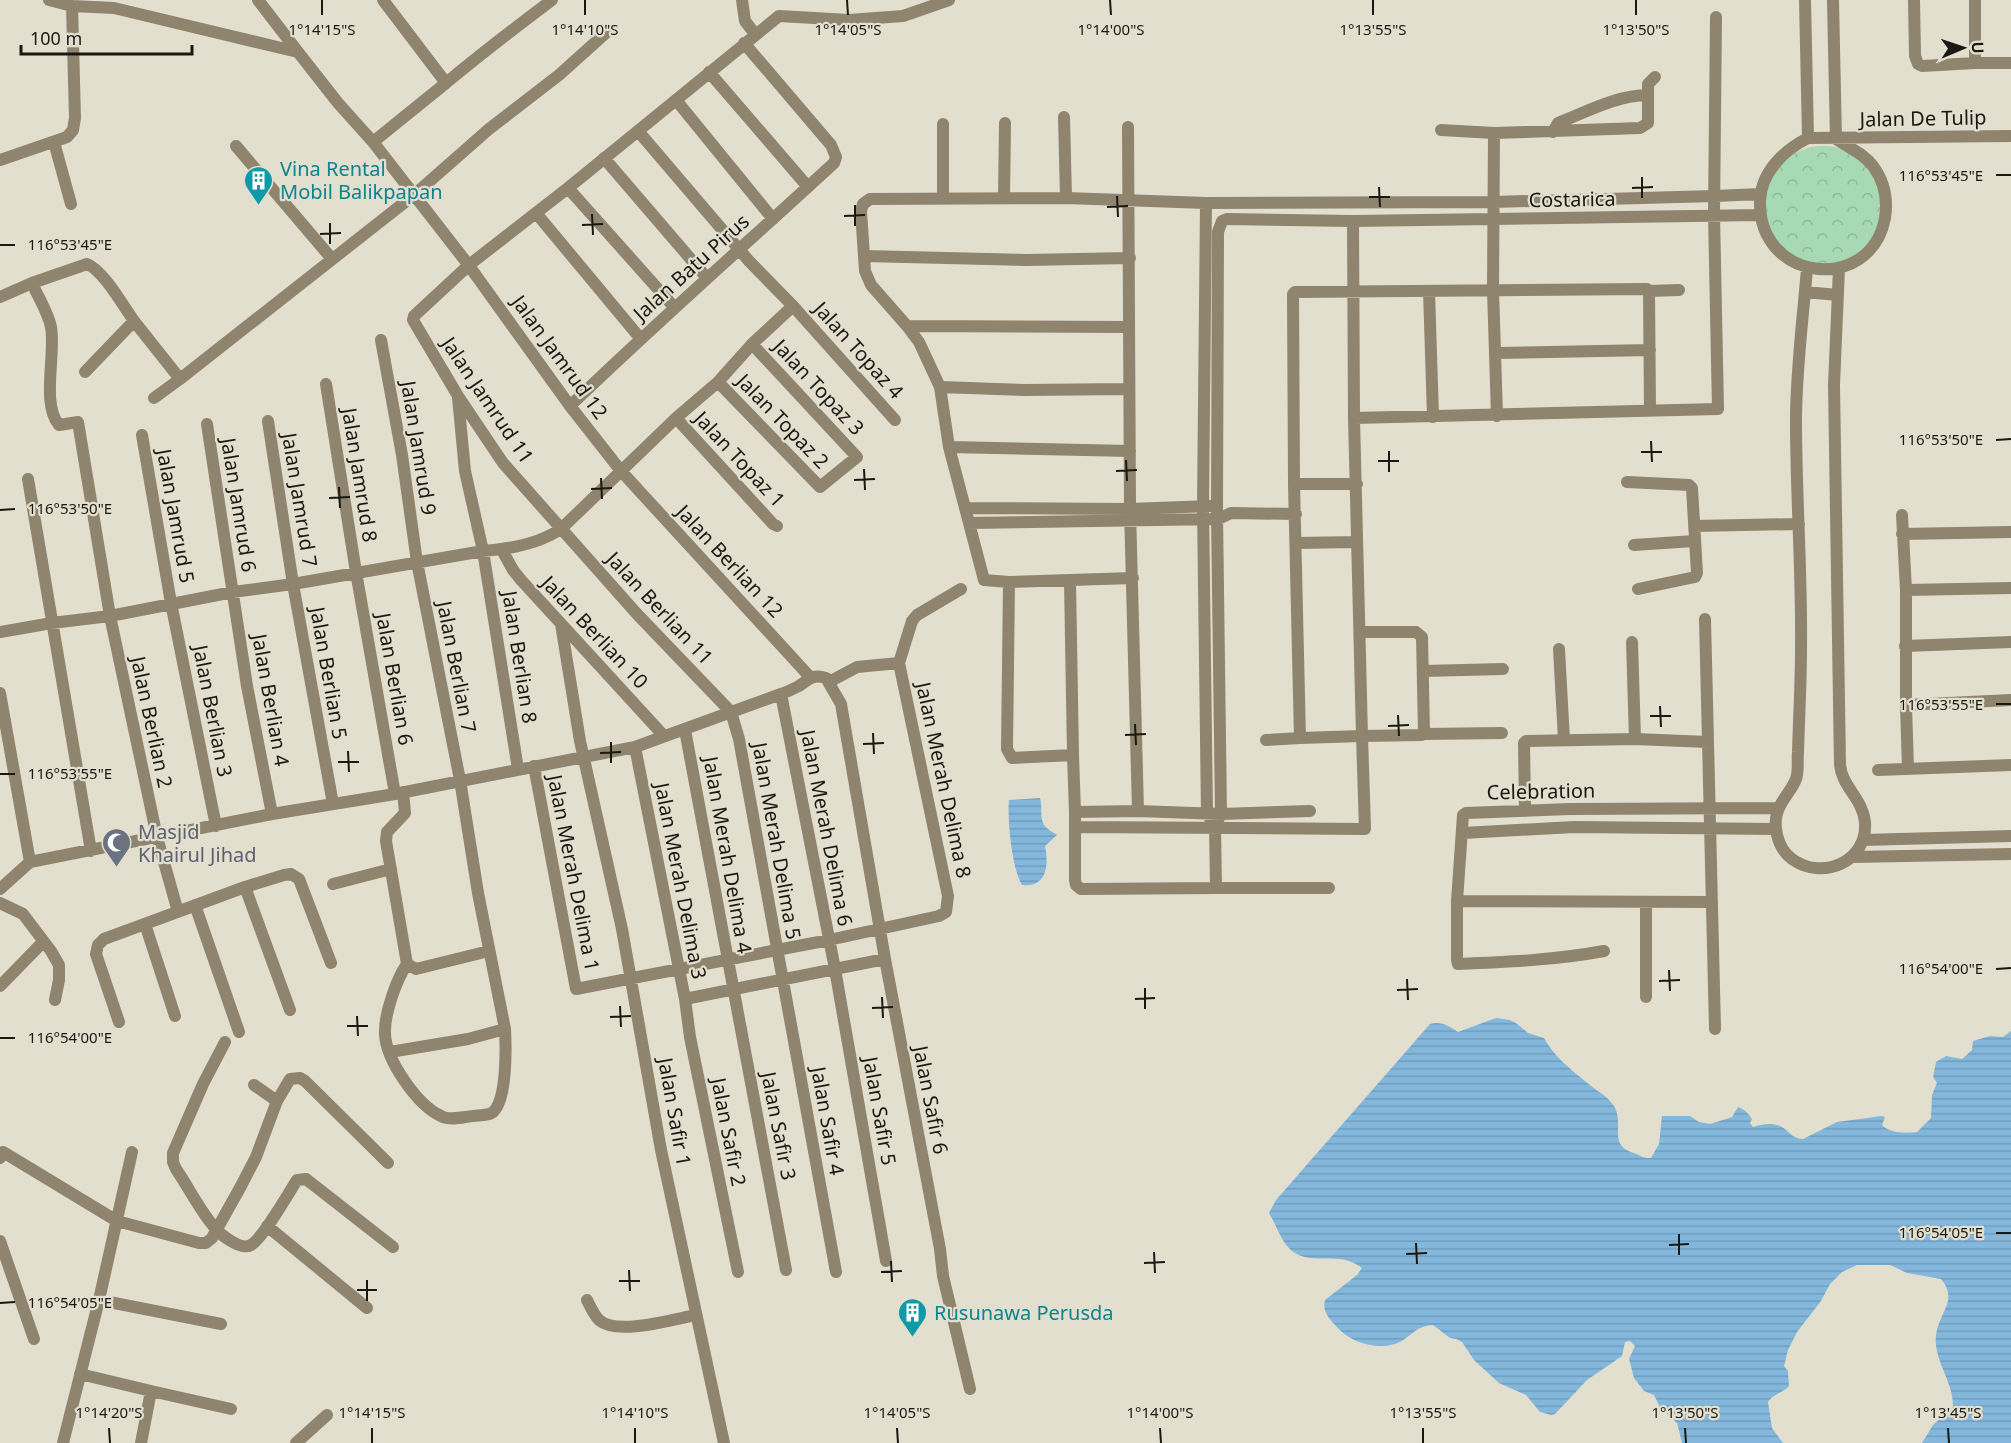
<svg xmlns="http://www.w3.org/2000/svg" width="2011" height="1443" font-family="'Noto Sans',sans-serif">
<defs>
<pattern id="forest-crowns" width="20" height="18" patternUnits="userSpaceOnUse" patternTransform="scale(1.5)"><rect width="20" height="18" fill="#a6d9b4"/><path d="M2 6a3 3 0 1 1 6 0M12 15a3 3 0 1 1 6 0" fill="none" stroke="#8eba9a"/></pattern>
<pattern id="water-rules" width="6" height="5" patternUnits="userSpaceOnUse" patternTransform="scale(1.5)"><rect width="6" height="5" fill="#83b8dc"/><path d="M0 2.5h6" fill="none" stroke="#719dbc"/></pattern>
</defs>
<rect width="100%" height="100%" fill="#e3dfcf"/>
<path fill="url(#forest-crowns)" d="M1764 205a59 59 0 1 1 118 0a59 59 0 1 1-118 0Z"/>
<path fill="url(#water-rules)" d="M1040 798C1043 807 1038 822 1048 829 1051 832 1055 833 1057 835L1045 846C1049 865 1047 888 1022 885 1012 869 1007 820 1009 800Z
M1496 1018 1510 1020 1516 1023 1528 1033 1544 1038C1554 1056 1570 1069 1586 1082 1596 1091 1606 1094 1614 1106 1625 1125 1607 1145 1634 1153 1641 1156 1643 1158 1651 1158L1659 1144 1662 1116H1690L1699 1122 1710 1124 1732 1117 1738 1107C1745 1110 1747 1112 1752 1119L1750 1123 1753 1127C1762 1124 1773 1122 1782 1127 1790 1132 1793 1139 1803 1139L1837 1122 1882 1116 1885 1117 1882 1125C1891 1134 1905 1133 1917 1132L1931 1118 1932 1095 1937 1083 1933 1077 1936 1062 1946 1056 1962 1059 1972 1050 1973 1041 1990 1036 2003 1037 2011 1031V1443H1922L1933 1425 1953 1407C1954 1382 1933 1360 1936 1335 1939 1311 1959 1301 1941 1279L1907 1273 1890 1265H1857L1842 1272 1830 1284 1821 1301 1797 1332 1788 1350 1784 1366 1788 1371 1789 1386C1783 1393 1774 1393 1768 1402L1772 1428 1783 1443H1682L1677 1423 1660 1407 1654 1395 1644 1391 1634 1378 1629 1359 1635 1346 1630 1341 1625 1342 1622 1356 1587 1380 1555 1414 1551 1415 1540 1412 1526 1395 1499 1383 1474 1360 1462 1342 1456 1339 1450 1338 1433 1325C1414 1326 1410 1339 1395 1344 1374 1350 1349 1342 1335 1325 1329 1318 1322 1311 1325 1300L1357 1275 1362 1268C1337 1248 1307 1270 1287 1246 1280 1237 1275 1223 1269 1213L1276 1200 1430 1024C1441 1021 1449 1026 1458 1032Z"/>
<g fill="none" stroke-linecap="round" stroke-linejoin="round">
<path stroke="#8f846e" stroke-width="12" d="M49 0 72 6 114 8 298 52 338 103 373 142 467 263 570 406 621 471 810 677
M258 0 298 52
M742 0 745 21 755 34
M1805 0 1808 138
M1833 0 1836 139
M1914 0 1915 56 1918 64 1922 66 1975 63H2011
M1975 0V63
M709 72 808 187
M446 83C481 54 516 27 552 0
M676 100 773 219
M1064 117 1066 198
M1128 127 1130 509 1138 811
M1441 130 1494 133
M638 131 749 261 793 306 895 420
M1553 132 1558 123C1586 112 1617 95 1648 95
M1836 139C1848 147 1863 153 1873 166 1884 181 1888 199 1885 218 1871 294 1758 283 1760 201 1761 172 1784 150 1808 138L2011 136
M54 142 71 204
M373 142 446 83 383 0
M236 146 332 259
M604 158 707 278
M0 160 67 137 73 130 75 118 72 6
M568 188 674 307
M1004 198 1005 123
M943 199V124
M1206 203 1203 506 1207 814 1215 826
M536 213 640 338
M1353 221 1354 418 1362 736 1422 735 1424 732 1422 637 1416 632H1360
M864 256 1026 260 1130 258
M1807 268C1803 319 1796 370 1796 421 1796 497 1802 572 1801 648 1801 682 1799 717 1798 752 1797 760 1799 771 1796 779 1793 788 1784 797 1780 806 1771 823 1777 848 1792 859 1822 881 1868 862 1865 822 1863 799 1842 787 1840 765L1834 385 1839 268
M32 283C38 297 48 312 51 327 56 354 41 404 59 425L78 422 110 616 157 837 178 912
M1429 291 1433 417
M1649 291 1679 290
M1805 292 1838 295
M0 297 32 283 87 264C104 271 123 306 134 321
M907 326 1129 327
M381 340 402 455 417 562 460 780 478 893 505 1029C506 1048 507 1097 494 1111 490 1116 479 1115 473 1116 463 1117 450 1121 441 1116 417 1105 386 1060 385 1034 384 1015 396 980 407 964
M1495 353 1650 350
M85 372 134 321 180 379 414 195 489 129 559 75 608 31
M718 382 820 487 857 457 752 344
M326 384 356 572 395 794
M940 387 1024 390 1128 389
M154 398 180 379
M458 398 465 471 483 551 518 769
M570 406C656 323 746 244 834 163L836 157 831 145 744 43
M1497 416 1493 290 1494 133 1640 128 1648 123V84L1655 77
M676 418 773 524 777 526
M1354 418 1718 409 1714 214 1716 17
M268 421 293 584 333 804
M207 424 247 686 272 814
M142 435 171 603 216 826
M949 447 1130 451
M28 479 91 851
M1627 482 1689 485 1692 488 1697 573 1695 577 1638 589
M1294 484H1357
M966 508 1130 509 1210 506
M1902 515 1906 590V705L1908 769
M969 523 1218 519 1231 513 1296 514
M1694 526 1799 524
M1902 534 2011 532
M1296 543 1357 542
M1634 545 1694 541
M502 550 513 570 521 580 664 736
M1133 578 1009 582 984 580 949 447 940 387 919 342 907 326 871 285 865 271 861 211 863 204 870 199 1066 198 1206 203 1493 202 1715 196 1760 194
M1009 582 1007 749 1012 758 1073 755 1070 581
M1906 590 2011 588
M1705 619 1715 1029
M561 624 580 741 622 929 661 1150 724 1443
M0 632 52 623 110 616 233 592 293 584 483 551C510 549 540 544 562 528L676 418 718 382 752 344 793 306
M1632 642 1635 739
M1905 646 2011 642
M1559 649 1564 740
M899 663 912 621 917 615 961 589
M1423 671 1503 669
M0 693 30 862
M781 694 835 969 886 1261
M1906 705 2011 700
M685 730 786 1270
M1424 734 1502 733
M1266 740 1300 738
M635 747 685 999 885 959
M1073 755 1075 812 1138 811 1221 814 1310 811
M534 766 576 989 829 940 939 916 946 912 948 896 899 663 857 667 829 682
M1878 770 2011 765
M403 792 405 813 387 832 386 841 407 964 416 969 489 951
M1525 811 1524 743 1526 741 1635 739 1708 742
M1075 812V880L1076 885 1081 889 1216 888 1215 826 1221 814 1217 513 1218 232 1222 221 1227 219 1353 221 1760 215
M1075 827 1365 829 1362 736 1300 738 1294 484 1293 294 1295 292 1647 289 1649 291 1650 411
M1463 833 1574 827 1775 829
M1863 840 2011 836
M1852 857 2011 854
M333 884 391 869
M245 887 290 1010
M1216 888H1329
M0 889 30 862 272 814 395 794 635 747 781 694C787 692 793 689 799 686 809 679 813 674 826 678L841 704 885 959 940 1249 943 1276 970 1389
M1457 901 1712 902
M1646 902V997
M0 903 23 914 51 951 59 965V980L55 1000
M195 905 239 1032
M145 924 175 1016
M1604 951C1555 960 1508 962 1458 964L1457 960V901L1463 815 1466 813 1570 809 1778 808
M0 986 43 942
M685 999 690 1037 738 1272
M119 1022 96 954 98 945 104 939 245 887 284 875 291 874 299 879 331 963
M225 1042 203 1084 173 1153V1162L176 1169C189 1188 200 1211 215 1228 221 1235 241 1251 251 1245 263 1238 288 1194 297 1180L306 1179 393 1247
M390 1052 468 1039 505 1029
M254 1085 277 1101
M0 1158 3 1152 117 1221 199 1243H206L212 1238 241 1186 256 1157 277 1101 290 1079 300 1078 305 1081 388 1163
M267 1226 367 1308
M0 1241 34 1339
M836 1272 739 739 731 712 637 614 503 463 458 396 413 320 414 316 469 265 568 188 779 16 849 20 903 16 949 0
M99 1300 221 1324
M587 1300C590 1306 594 1315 599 1320 617 1336 674 1319 696 1315
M80 1374 151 1391 141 1443
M151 1391 231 1409
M63 1443 99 1300 132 1152
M296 1443 327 1415"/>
</g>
<path fill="none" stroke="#191812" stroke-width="2" d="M322 0V15M585 0V15M847 0 848 15M1110 0 1111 15M1373 0V15M1636 0V15M1996 175H2011M1642 177V198M1379 187 1380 207M1632 188 1653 187M1117 196 1118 217M1369 197H1390M855 205V226M1107 207 1128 206M592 214 593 235M844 216 865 215M330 223V244M582 225 603 224M320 234 341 233M0 245H15M1996 440 2011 439M1651 441 1652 462M1389 451V472M1641 452H1662M1126 460 1127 481M1378 461H1399M864 469 865 490M1116 471 1137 470M601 478 602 499M854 480 875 479M339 487 340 508M591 489 612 488M329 498 350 497M0 510 15 509M1996 704H2011M1660 706 1661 727M1398 715 1399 736M1650 716H1671M1135 724 1136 745M1388 726 1409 725M873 733 874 754M1125 735 1146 734M611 742V763M863 744 884 743M348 751 349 772M600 753 621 752M338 762H359M0 774H15M1996 969 2011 968M1669 970 1670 991M1407 979 1408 1000M1659 981 1680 980M1145 988V1009M1397 990 1418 989M882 997 883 1018M1135 999 1155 998M620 1006 621 1027M872 1008 893 1007M357 1016 358 1036M610 1017 631 1016M347 1026H368M0 1038H15M1996 1233H2011M1679 1234V1255M1416 1243 1417 1264M1669 1245 1689 1244M1154 1252 1155 1273M1406 1254 1427 1253M891 1261 892 1282M1144 1263 1165 1262M629 1270 630 1291M881 1272 902 1271M367 1280V1301M619 1281H640M357 1290H377M0 1303 15 1302M109 1428 110 1443M372 1428V1443M635 1428V1443M897 1428 898 1443M1160 1428 1161 1443M1423 1428V1443M1685 1428 1686 1443M1948 1428 1949 1443"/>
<defs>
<symbol id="building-pin" viewBox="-11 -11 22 30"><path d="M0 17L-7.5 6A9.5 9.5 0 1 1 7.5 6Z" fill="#0f9aa8" stroke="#e3dfcf"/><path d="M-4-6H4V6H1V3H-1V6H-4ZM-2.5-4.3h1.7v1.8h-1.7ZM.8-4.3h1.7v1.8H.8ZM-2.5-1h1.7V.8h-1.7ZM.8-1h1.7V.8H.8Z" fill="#fff"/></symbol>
<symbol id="mosque-pin" viewBox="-11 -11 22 30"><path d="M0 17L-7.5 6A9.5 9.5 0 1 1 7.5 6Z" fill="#6b7280" stroke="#e3dfcf"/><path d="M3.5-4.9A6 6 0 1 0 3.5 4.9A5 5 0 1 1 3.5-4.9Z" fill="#fff"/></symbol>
</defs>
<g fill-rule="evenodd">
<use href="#building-pin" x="242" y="164" width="33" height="45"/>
<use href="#mosque-pin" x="100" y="826" width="33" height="45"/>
<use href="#building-pin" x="896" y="1296" width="33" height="45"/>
</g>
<g text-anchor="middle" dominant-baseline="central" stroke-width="4.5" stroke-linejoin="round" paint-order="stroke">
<g font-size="20" fill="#191812" stroke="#e3dfcf">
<text transform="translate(1923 118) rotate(-1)">Jalan De Tulip</text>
<text transform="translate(1572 199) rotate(-1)">Costarica</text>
<text transform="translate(691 267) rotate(-42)">Jalan Batu Pirus</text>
<text transform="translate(859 350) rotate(48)">Jalan Topaz 4</text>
<text transform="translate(560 357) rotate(54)">Jalan Jamrud 12</text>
<text transform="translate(819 387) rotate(47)">Jalan Topaz 3</text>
<text transform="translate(488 400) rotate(56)">Jalan Jamrud 11</text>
<text transform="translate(783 421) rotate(46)">Jalan Topaz 2</text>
<text transform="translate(419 448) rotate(81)">Jalan Jamrud 9</text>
<text transform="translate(740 459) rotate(47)">Jalan Topaz 1</text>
<text transform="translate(360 475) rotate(81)">Jalan Jamrud 8</text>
<text transform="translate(300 500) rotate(81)">Jalan Jamrud 7</text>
<text transform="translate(239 505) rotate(81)">Jalan Jamrud 6</text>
<text transform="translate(176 516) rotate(80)">Jalan Jamrud 5</text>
<text transform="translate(730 561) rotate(47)">Jalan Berlian 12</text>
<text transform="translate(660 608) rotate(47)">Jalan Berlian 11</text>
<text transform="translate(595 632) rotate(47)">Jalan Berlian 10</text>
<text transform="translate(520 657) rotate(81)">Jalan Berlian 8</text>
<text transform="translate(457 667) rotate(79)">Jalan Berlian 7</text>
<text transform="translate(329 673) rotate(80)">Jalan Berlian 5</text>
<text transform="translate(395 679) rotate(80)">Jalan Berlian 6</text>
<text transform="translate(271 700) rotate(80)">Jalan Berlian 4</text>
<text transform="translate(213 711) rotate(79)">Jalan Berlian 3</text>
<text transform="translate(152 722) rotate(78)">Jalan Berlian 2</text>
<text transform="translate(944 780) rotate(78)">Jalan Merah Delima 8</text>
<text transform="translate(1541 791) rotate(-1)">Celebration</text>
<text transform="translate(827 828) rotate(79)">Jalan Merah Delima 6</text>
<text transform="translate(777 841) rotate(80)">Jalan Merah Delima 5</text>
<text transform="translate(728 855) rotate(80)">Jalan Merah Delima 4</text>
<text transform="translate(574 873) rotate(79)">Jalan Merah Delima 1</text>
<text transform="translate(681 881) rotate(79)">Jalan Merah Delima 3</text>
<text transform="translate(931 1100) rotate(79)">Jalan Safir 6</text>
<text transform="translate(880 1111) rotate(80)">Jalan Safir 5</text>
<text transform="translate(675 1112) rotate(80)">Jalan Safir 1</text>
<text transform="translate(828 1121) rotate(80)">Jalan Safir 4</text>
<text transform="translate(779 1126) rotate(79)">Jalan Safir 3</text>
<text transform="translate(729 1132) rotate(79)">Jalan Safir 2</text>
</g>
<g font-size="20" fill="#0d838f" stroke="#e3dfcf" text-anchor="start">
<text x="280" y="168">Vina Rental<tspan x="280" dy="23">Mobil Balikpapan</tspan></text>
<text x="934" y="1312">Rusunawa Perusda</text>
</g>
<g font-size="20" fill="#5b616d" stroke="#e3dfcf" text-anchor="start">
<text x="138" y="831">Masjid<tspan x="138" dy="23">Khairul Jihad</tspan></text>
</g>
</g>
<g font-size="15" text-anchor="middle" fill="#191812" stroke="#e3dfcf" stroke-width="4.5" stroke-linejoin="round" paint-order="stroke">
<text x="322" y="35">1°14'15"S</text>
<text x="585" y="35">1°14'10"S</text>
<text x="848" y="35">1°14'05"S</text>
<text x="1111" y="35">1°14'00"S</text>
<text x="1373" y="35">1°13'55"S</text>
<text x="1636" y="35">1°13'50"S</text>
<text x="1941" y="181">116°53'45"E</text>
<text x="70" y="250">116°53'45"E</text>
<text x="1941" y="445">116°53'50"E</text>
<text x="70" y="514">116°53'50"E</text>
<text x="1941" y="710">116°53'55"E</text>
<text x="70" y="779">116°53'55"E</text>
<text x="1941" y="974">116°54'00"E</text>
<text x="70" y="1043">116°54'00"E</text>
<text x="1941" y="1238">116°54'05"E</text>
<text x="70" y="1308">116°54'05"E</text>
<text x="109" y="1418">1°14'20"S</text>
<text x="372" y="1418">1°14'15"S</text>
<text x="635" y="1418">1°14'10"S</text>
<text x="897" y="1418">1°14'05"S</text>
<text x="1160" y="1418">1°14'00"S</text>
<text x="1423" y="1418">1°13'55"S</text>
<text x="1685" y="1418">1°13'50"S</text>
<text x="1948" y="1418">1°13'45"S</text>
</g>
<g transform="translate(1963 48) rotate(88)" stroke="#e3dfcf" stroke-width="4.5" paint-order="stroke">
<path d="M0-4.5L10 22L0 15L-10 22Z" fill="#191812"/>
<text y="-9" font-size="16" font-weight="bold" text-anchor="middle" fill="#191812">U</text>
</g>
<path d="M21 45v9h171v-9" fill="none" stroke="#191812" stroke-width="3"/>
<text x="30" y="45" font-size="18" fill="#191812" stroke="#e3dfcf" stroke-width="4.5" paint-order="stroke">100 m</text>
</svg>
